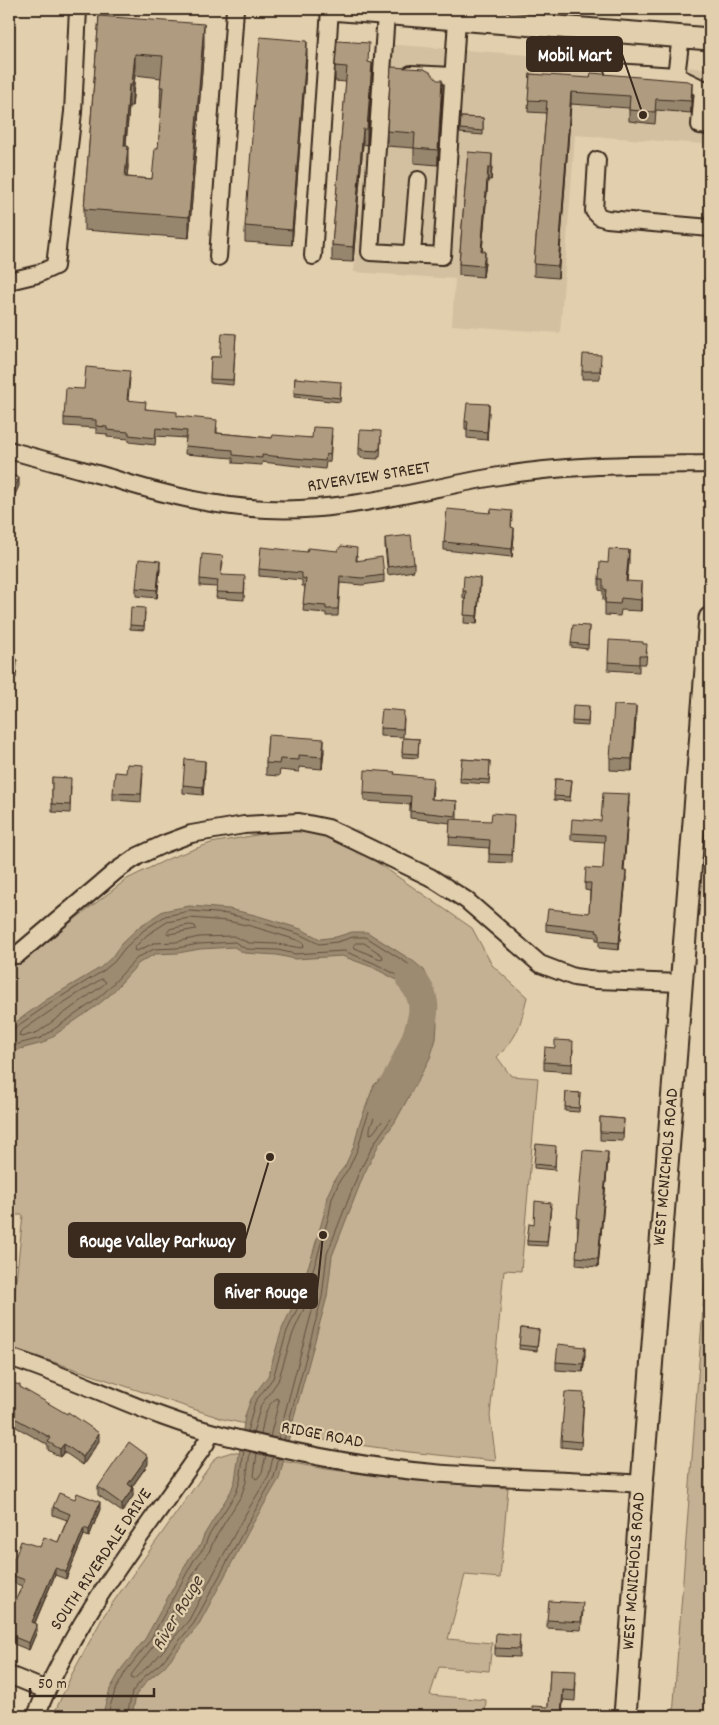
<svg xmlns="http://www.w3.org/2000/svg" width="719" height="1725" font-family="Dekko,sans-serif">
<rect width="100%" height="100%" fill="#e2cfad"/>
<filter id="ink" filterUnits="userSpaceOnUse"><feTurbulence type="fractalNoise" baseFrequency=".02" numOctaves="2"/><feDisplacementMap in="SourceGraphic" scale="10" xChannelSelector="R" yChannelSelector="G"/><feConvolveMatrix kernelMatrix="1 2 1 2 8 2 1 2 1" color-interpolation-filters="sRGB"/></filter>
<g filter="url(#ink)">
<path fill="#d3c0a0" d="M373 43 710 69 705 144 575 135 560 333 452 325 455 279 354 272Z"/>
<path fill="#c4b193" stroke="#806e58" d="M303 829 340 841 372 859 472 928 492 965 527 997C520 1025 519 1036 497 1057L511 1076 538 1078 521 1271 504 1270 490 1416 496 1461 409 1452 304 1437 223 1419 9 1347 23 1215H9V970L127 879 170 858 211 843 268 833Z
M710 1213V1716H673Z
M232 1452 326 1469 420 1481 508 1488 500 1578 465 1575 448 1639 492 1643 489 1671 439 1667 430 1695 486 1700 485 1716H53L72 1674 104 1615 216 1457Z"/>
<path fill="#9c8a71" stroke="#756450" d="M189 906 229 909 255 915 301 929 320 939 336 937 352 932H367L413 961 424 970 432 987 437 1024 436 1039 430 1058 395 1122 379 1144 364 1174 332 1256 327 1297 295 1413 279 1479 252 1525 198 1626 164 1667 148 1680 136 1695 132 1716H102L110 1689 122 1668 145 1639 190 1557 200 1546 204 1535 231 1491 235 1480 245 1416 251 1399 268 1376 282 1329 300 1290 312 1256 324 1214 327 1196 336 1177 345 1166 354 1146 359 1125 374 1085 384 1076 397 1074 412 1064 423 1047 425 1028 419 999 414 989 372 967 342 956 295 959 277 955 244 953 234 947 200 949 178 953 155 954 139 963 110 995 95 1007 43 1043 20 1049 9 1055V1027L46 1000 100 968 111 958 121 944 140 926 163 911Z"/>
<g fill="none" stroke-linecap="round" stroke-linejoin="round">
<path stroke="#62503f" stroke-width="1" d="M190 918 227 921 251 926 297 940 303 943 304 946 302 948 277 944 249 943 233 936 199 937 176 942 154 943 137 951 134 950 135 947 147 935 167 922Z
M190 925 195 926 196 929 169 934 167 933 170 929Z
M356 943H364L382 955 383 958 380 959 355 948 354 945Z
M102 979 106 982 102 986 38 1032 22 1037 19 1036 20 1032 52 1010Z
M9 1030 13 1029 49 1004 103 971 114 962 125 948 144 930 165 916 190 911 228 914 253 920 299 934 319 944 337 942 353 937H366L410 965 420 973 427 989V999H425L416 985 374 963 344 951 295 954 278 950 246 949 235 942 199 944 177 948 154 949 137 958 106 991 92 1003 41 1038 18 1044 9 1049
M397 1085 400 1086V1089L386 1116 373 1133 370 1134V1128L384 1092 389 1087Z
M247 1432 255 1402 273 1378 287 1331 305 1292 317 1258 329 1215 332 1198 340 1180 349 1168 358 1148 364 1126 378 1088 386 1081 400 1078 414 1070 416 1073 391 1119 375 1142 359 1172 327 1254 322 1297 284 1440
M253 1433 261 1405 278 1381 293 1333 311 1293 314 1291 316 1296 278 1439
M261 1435C263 1422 265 1405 277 1398L279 1401 270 1437
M250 1451 246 1482 241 1496 214 1540 209 1552 199 1564 154 1645 131 1675 132 1679H134L156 1659 189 1620 242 1520 269 1475 273 1457
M257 1453 254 1476 256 1479 258 1478 262 1472 266 1455
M107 1716 115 1691 126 1671 149 1642 194 1560 204 1548 208 1537 236 1493 240 1481 244 1450
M127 1716 132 1692 145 1676 161 1663 194 1623 248 1523 274 1477 279 1458"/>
<path stroke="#9c8a71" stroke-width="30" d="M383 1106C396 1083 427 1028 423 1003 422 994 417 986 411 979"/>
<defs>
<path id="minor" d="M386 13 370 252 442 256 457 19
M603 29 610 59 614 72 676 76 703 89
M411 74 453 76
M676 76 681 36
M710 89H703L700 125 710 126
M597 160 594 211 600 217 607 219 710 228
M412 254 418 180
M313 256 330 9
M218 257 235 9
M9 281 38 274 55 266 73 112 78 9
M9 450C43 460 77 468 111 478 161 494 214 507 267 509 345 513 422 489 499 476 569 464 639 465 710 464
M17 955 116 871 138 856 164 844 191 834 244 825 299 822 328 828 430 877 466 900 540 964 574 977 596 980 682 983
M9 1357C82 1380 150 1418 226 1436 294 1453 364 1467 434 1473 503 1479 573 1479 642 1484
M9 1675 46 1690
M36 1716C75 1616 146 1531 206 1443L211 1432"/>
<path id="major" d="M330 9 710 39
M625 1716 642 1484 710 618"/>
</defs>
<use href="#minor" stroke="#3b2a1e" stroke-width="20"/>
<use href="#major" stroke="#3b2a1e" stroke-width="25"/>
<use href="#minor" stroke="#e2cfad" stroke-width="16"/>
<use href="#major" stroke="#e2cfad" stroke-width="21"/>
</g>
<path fill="#96866e" stroke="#3b2a1e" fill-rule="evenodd" d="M99 16 204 45 189 238 84 230V209ZM135 75 161 78 160 108H162L158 148 152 179 127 177 128 167 126 146 129 106H132Z
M307 56 292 245 245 242V226Z
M369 62 372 78 367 145 363 144 353 262 332 261V245L346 82 335 81V66Z
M530 74 692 95 691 113 656 110 655 124 629 121V108L571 104 558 278 534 276V264L546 113 528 112Z
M442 95 438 165 414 163V148L387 146V131Z
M461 117 483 118V135L460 133Z
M468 152 492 166 491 180H488L482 251 485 263 483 277 459 275V264Z
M236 334 233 385 210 383 211 357H220Z
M601 363 600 379H582V371Z
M130 378 128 400 146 409 177 416 217 427V433L272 438H312L332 435 330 462H326L325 469 262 462V465L233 463V458L185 454 186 438 156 436 155 445 129 442V439L107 437V434L96 433V428L64 426V418L84 389Z
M295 378 341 386 340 402 294 397Z
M489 412 487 440 467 438V429H465V421Z
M381 439 380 457H378V459L361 458V456H359V448Z
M490 513 512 519 511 527 514 536 512 557 444 550V542Z
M385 538 414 563V571L388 575 385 546Z
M307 552 357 555V560L384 575V582L362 585 340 583 338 616H326V613L303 611 305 586H302V580L259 576V569Z
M223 562 221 575 245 583 244 600 216 598 217 587 200 586V579Z
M629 562 627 581 642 593 641 611 621 610 620 616 605 615V601L603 600V591L599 590V579L608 563Z
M160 569 157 598 136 596V588Z
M480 586 477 624 464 623 465 599H463V591Z
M145 612 144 630 130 629V625Z
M589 626 588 649 571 647V643Z
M643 644 647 652 646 664H639V672L608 670V662Z
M9 658 17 659 16 678 9 677Z
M589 706 588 726 572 725V721Z
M636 718 632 771 610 770V758Z
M404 719 403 737 380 736V728Z
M268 735 324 751 322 769 299 767V772L280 770 279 776 266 775V763Z
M403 738 419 739 418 758 402 757Z
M462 759 490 761 489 784 460 782Z
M205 769 203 795 183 793V785Z
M126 773H143L141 802 113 800V793Z
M394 774 433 786 432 800 457 801V820L514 823 512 863 489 862V848L449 845 450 823 410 818V804L364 801V793Z
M52 777 71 786 70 813 52 812Z
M555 779 572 780 570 801 554 800Z
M629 802 624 871 626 878 619 950 599 948V940H596V937L546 931V924L589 913 590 891 585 890V883L603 869 605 842 571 840V833L601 821Z
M573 1049 572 1072 544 1070V1062Z
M566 1092 580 1093 579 1112 565 1111Z
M600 1117 624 1119 623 1141 600 1140Z
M556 1150 555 1170 534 1168V1164Z
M608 1160 598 1267 576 1265 578 1226H577V1218Z
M551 1207 547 1246 527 1245V1241L534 1225Z
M521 1328 539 1330 537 1351 519 1349Z
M585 1355 583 1372 556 1370V1362Z
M9 1382 20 1387 99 1441 83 1465 64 1452 60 1457 48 1450V1445L9 1423Z
M584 1400 581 1449 561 1447V1440Z
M148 1464 132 1487 133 1496 122 1512 98 1495V1487Z
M53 1507 100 1509 89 1537 84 1535 66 1579 55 1575 35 1623 37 1631 29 1650 9 1642V1604L13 1606 22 1586 9 1581V1556L15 1558 40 1547 58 1542 67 1520 53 1515Z
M583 1611 581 1630 547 1628V1620Z
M520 1643 519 1657 495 1656V1648Z
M550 1670 576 1682 575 1701 563 1700 562 1716H532L548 1707Z"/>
<path fill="#7a6d5a" stroke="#3b2a1e" d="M204 24V45L189 238V217Z
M307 41V56L292 245V230Z
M135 54V75L132 106V85Z
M372 63V78L367 145V129Z
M442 80V95L438 165V150Z
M692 83V95L691 113V101Z
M129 85V106L124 167V146Z
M571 92V104L558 278V266Z
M363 129V144L353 262V247Z
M128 146V167L125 198V177Z
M492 154V166L491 180V168Z
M488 168V180L481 262V251Z
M485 251V263L483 277V266Z
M489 404V412L487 440V432Z
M19 478V486L9 508V500Z
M514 528V536L512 557V549Z
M629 550V562L626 592V581Z
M160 561V569L157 598V590Z
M480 578V586L477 624V616Z
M642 582V593L641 611V600Z
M636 706V718L632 771V759Z
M324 739V751L322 769V757Z
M205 761V769L203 795V787Z
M629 794V802L623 878V871Z
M626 871V878L619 950V943Z
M608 1152V1160L598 1267V1259Z
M585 1347V1355L583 1372V1364Z
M99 1433V1441L83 1465V1457Z
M64 1444V1452L60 1457V1449Z
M148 1456V1464L128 1492V1484Z
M133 1488V1496L122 1512V1504Z
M100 1502V1509L89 1537V1530Z
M84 1528V1535L66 1579V1572Z
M55 1568V1575L32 1629V1622Z
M37 1624V1631L29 1650V1643Z
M563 1690V1700L562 1716H561Z"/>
<path fill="#af9c80" stroke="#3b2a1e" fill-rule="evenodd" d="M99 16 204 24 189 217 84 209ZM135 54 163 56 160 87H163L158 148H155L152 179 125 177 128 146H124L129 85H132Z
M260 37 307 41 292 230 245 226Z
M337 41 369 43 368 62 372 63 367 129H363L353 247 332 245 347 67 335 66Z
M391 67 424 69 430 72 437 80H442L438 150 414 148 415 133 387 131Z
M591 73 688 81 692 83 691 101 656 99 655 112 629 110 630 96 571 92 558 266 534 264 547 101 528 100 530 74 590 78Z
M461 117 483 118V131L460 129Z
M468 152 492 154 491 168H488L481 251H485L483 266 459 264Z
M222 333 236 334 233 380 210 379 211 357H220Z
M583 354 601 355 600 371H582Z
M86 367 130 371 127 400 146 402 145 409 177 412V416L217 420 216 433 272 438 273 435 312 438 313 427 332 428 330 455 326 454 325 461 262 455V458L233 455V450L185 446 187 431 156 428 155 438 129 435V432L107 430V427L96 426V420L64 418 66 388 84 389Z
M295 378 341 382 340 398 294 393Z
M467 403 489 404 487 432 467 430 468 422 465 421Z
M360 430 381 431 380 449H378V451L361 450 362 448H359Z
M9 473 19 478 9 500Z
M447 509 490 513 491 509 512 511 511 527 514 528 512 549 444 542Z
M411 535 414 563 388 567 385 538Z
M341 546 357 548 356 561 382 557 384 575 362 578 340 576 338 609H326V606L303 604 306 579 302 578V573L259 569 261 547 307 552 308 548 338 551Z
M609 549 629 550 626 581 642 582 641 600 621 598 620 604 605 603 606 589H603V579H599L600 562 608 563Z
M202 554 223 556 221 575 245 576 244 593 216 592 218 581 200 579Z
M139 559 160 561 157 590 136 588Z
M464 576 480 578 477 616 464 615 466 591H463Z
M131 607 145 608 144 626 130 625Z
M573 625 589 626 588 645 571 643Z
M609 640 643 642V644H647L646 656H639V664L608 662Z
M9 658 17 659 16 674 9 673Z
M573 705 589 706 588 722 572 721Z
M614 705 636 706 632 759 610 758Z
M382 709 404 711 403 729 380 728Z
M268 735 324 739 322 757 299 755V760L280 759 279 764 266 763Z
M403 738 419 739 418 754 402 753Z
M185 759 205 761 203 787 183 785Z
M462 759 490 761 489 780 460 778Z
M127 764 143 765 141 794 113 793 115 772 126 773Z
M365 770 395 772 394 774 433 778 431 799 457 801 456 816 410 811 411 796 364 793Z
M52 777 71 778 70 805 52 804Z
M555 779 572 780 570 797 554 796Z
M603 793 629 794 623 871H626L619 943 599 941V933L596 932 597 930 546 924 548 909 589 913 591 883H585L586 868 603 869 605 835 571 833 572 819 601 821Z
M492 813 514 815 512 855 489 854 490 840 449 837 450 819 491 821Z
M555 1040 573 1041 572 1064 544 1062 545 1047 555 1048Z
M566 1092 580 1093 579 1108 565 1107Z
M600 1117 624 1119 623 1133 600 1132Z
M536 1144 556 1146 555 1166 534 1164Z
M583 1150 608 1152 598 1259 576 1257 579 1218H577Z
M535 1201 551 1203 547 1242 527 1241 529 1224 534 1225Z
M521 1328 539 1330 537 1347 519 1345Z
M558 1344 585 1347 583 1364 556 1362Z
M9 1382 20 1385V1387L67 1414 68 1412 99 1433 83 1457 64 1444 60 1449 48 1442 51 1438 9 1415Z
M565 1392 584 1393 581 1442 561 1440Z
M129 1442 148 1456 128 1484 133 1488 122 1504 98 1487Z
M59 1493 75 1499 77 1493 100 1502 89 1530 84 1528 66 1572 55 1568 32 1622 37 1624 29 1643 9 1635V1604L13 1606 25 1580 9 1574V1556L15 1558 21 1541 40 1547 44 1537 58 1542 70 1514 53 1507Z
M549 1601 583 1603 581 1622 547 1620Z
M496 1633 520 1635 519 1649 495 1648Z
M550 1670 576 1671 575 1691 563 1690 561 1716H532V1706L548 1707Z"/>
</g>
<g text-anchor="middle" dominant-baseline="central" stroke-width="4.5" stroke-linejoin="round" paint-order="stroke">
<g font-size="18" fill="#3b2a1e" stroke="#e2cfad">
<text transform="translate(369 478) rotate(-9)">RIVERVIEW STREET</text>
<text transform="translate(667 1167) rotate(-85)">WEST MCNICHOLS ROAD</text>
<text transform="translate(322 1436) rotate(11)">RIDGE ROAD</text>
<text transform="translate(102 1560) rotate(-56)">SOUTH RIVERDALE DRIVE</text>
<text transform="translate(635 1571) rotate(-86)">WEST MCNICHOLS ROAD</text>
</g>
<g font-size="19" font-style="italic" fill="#4e3d2f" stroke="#e2cfad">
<text transform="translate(179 1614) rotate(-59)">River Rouge</text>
</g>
</g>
<path fill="none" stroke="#3b2a1e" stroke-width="2" d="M643 115L622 54M270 1157L245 1240M323 1235L317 1291"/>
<g fill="#3b2a1e" stroke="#e2cfad" stroke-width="2">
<circle cx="643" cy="115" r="5"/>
<circle cx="270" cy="1157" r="5"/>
<circle cx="323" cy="1235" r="5"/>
</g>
<g fill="#3b2a1e" stroke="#3b2a1e" stroke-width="2">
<rect x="527" y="37" width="95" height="34" rx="5"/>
<rect x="69" y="1223" width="176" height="34" rx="5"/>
<rect x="215" y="1274" width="102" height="34" rx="5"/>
</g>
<g font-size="19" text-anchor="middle" font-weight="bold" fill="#fff">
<text x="575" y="61">Mobil Mart</text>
<text x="157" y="1247">Rouge Valley Parkway</text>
<text x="266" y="1298">River Rouge</text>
</g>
<rect width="719" height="1725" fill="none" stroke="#e2cfad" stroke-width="30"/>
<rect x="15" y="15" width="689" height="1695" fill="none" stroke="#3b2a1e" stroke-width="2" filter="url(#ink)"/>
<path d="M30 1688v8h124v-8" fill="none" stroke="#3b2a1e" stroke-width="2.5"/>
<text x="38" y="1688" font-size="15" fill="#3b2a1e" stroke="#e2cfad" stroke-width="4" paint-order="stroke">50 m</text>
</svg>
